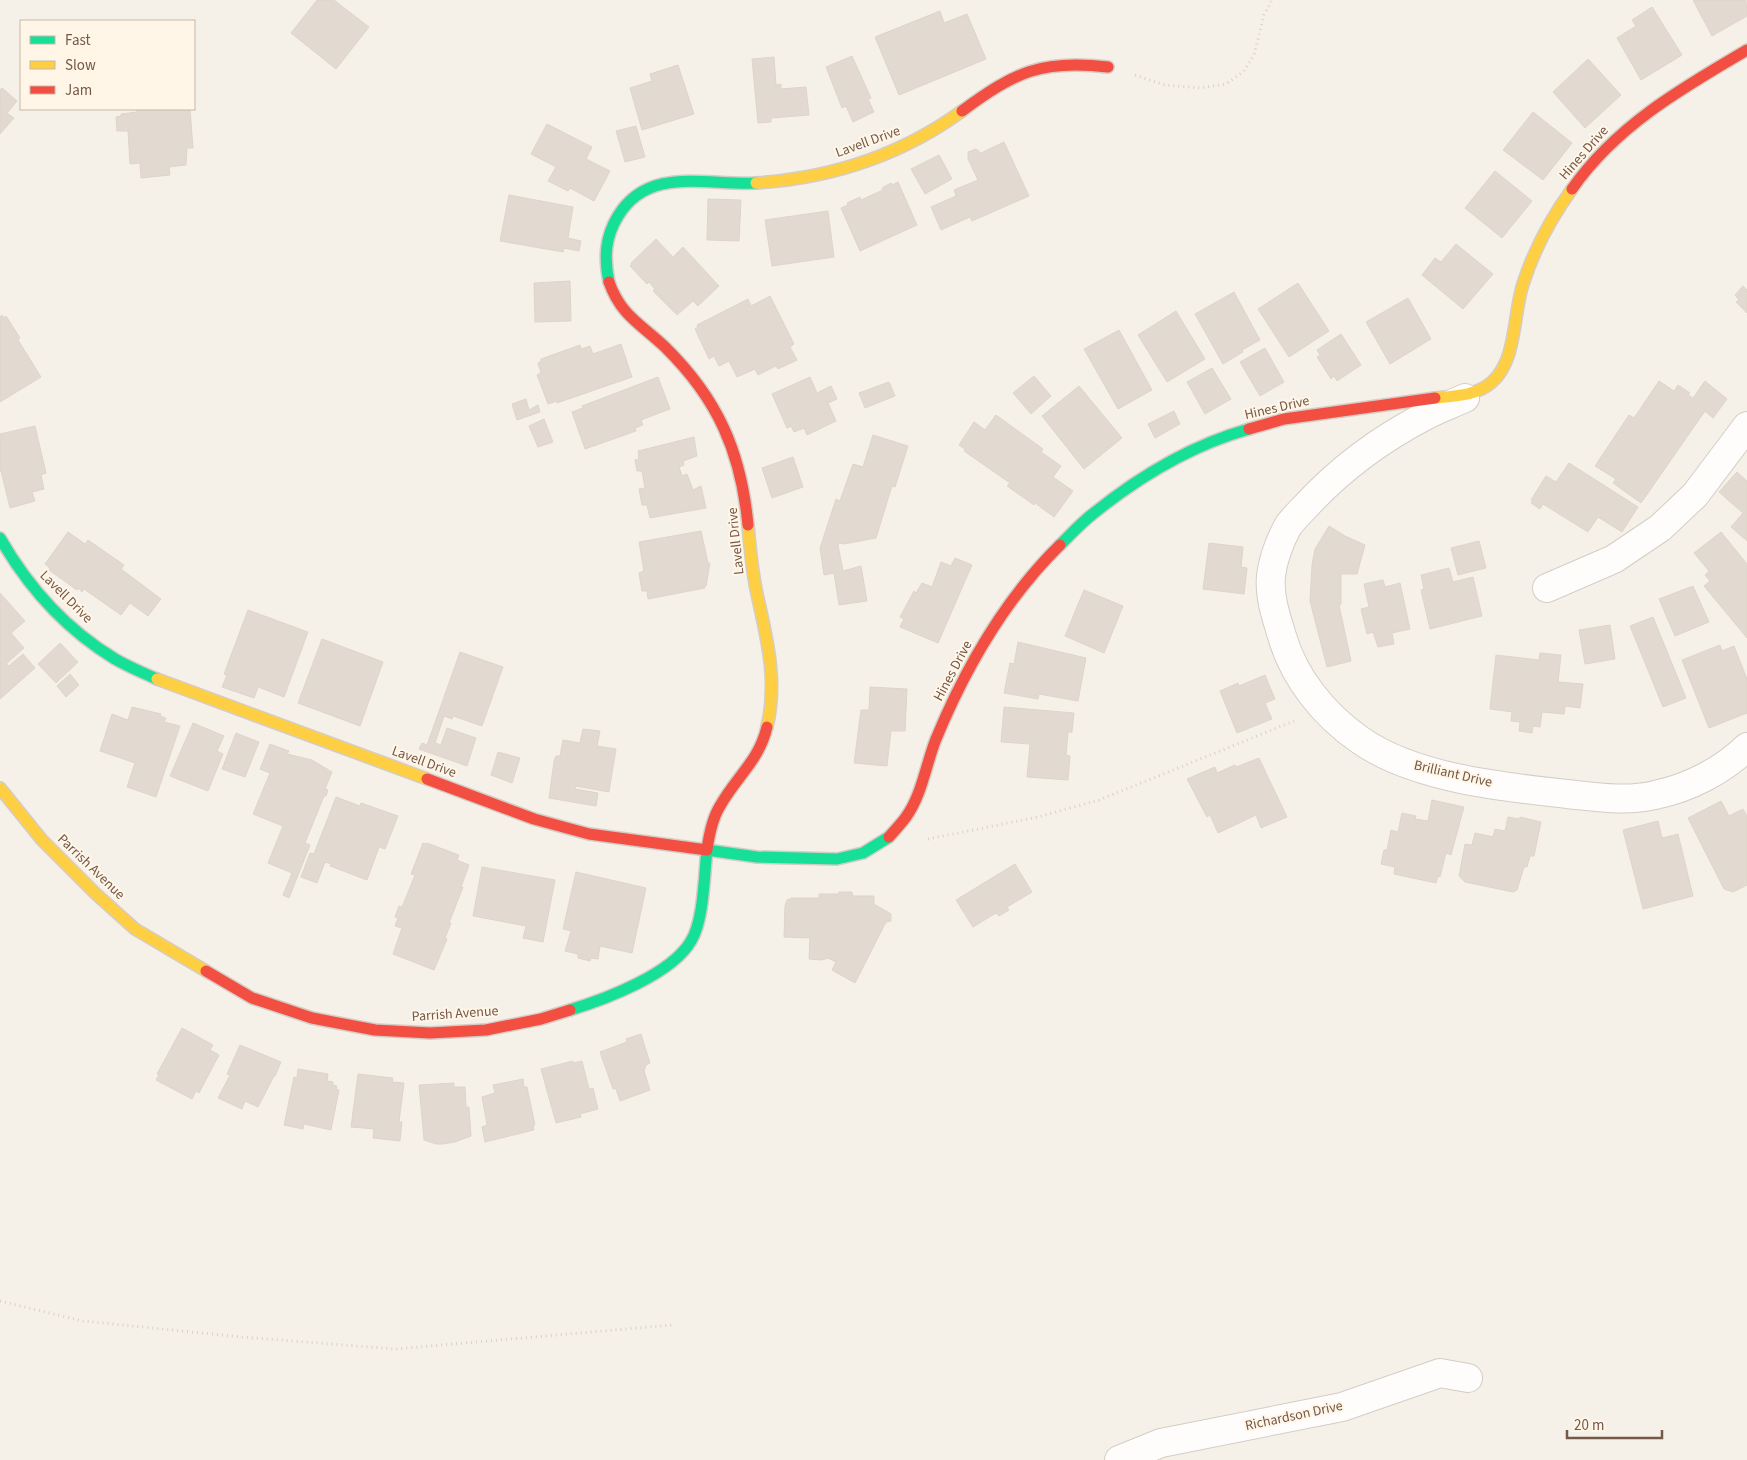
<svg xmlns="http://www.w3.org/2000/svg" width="1747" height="1460" font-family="'Source Sans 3',sans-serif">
<rect width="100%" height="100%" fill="#f6f1e8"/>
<path fill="#e2d9d0" stroke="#dfd4ca" d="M317 0H334L369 27 336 69 291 33Z
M1693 0H1746L1747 16 1712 36Z
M1652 7 1682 55 1641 80 1617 38 1636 26 1632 20Z
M940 11 944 23 967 14 986 59 899 95 875 37Z
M852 56 871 98 868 99 874 112 853 122 846 106 842 108 826 67Z
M774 57 776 85 781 84V89L806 87 809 115 771 118V122L758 123 752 59Z
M1588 59 1621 95 1585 128 1553 92Z
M678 65 694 114 642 130 630 88 652 81 650 74Z
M2 88 17 101 7 113 14 118 0 134V90Z
M137 109H190L193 148H187L186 165 169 167 170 175 141 178 140 163 130 164 128 131H117L116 117 121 116V114L137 112Z
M1533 112 1572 143 1543 180 1503 150Z
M547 124 592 147 586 159 610 171 594 201 570 188 568 191 548 181 556 167 531 154Z
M636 126 645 157 625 162 616 131Z
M1004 142 1029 196 972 221 970 217 941 230 931 207 956 196 954 190 978 180 968 159V152L976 149 981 153Z
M939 155 952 179 925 194 911 169Z
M1495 171 1532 201 1502 238 1465 208Z
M898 182 917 225 860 251 841 208 848 205 847 203 860 197 861 200 883 190 882 188 891 183 892 185Z
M509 195 573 207 568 238 581 241 579 251 564 248 563 252 500 241Z
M708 199 741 200 739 241 707 240Z
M828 211 834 257 772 266 765 220Z
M656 239 673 257 683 247 719 286 698 306 693 301 677 315 653 291 655 289 649 282 647 284 630 266 632 264 631 263Z
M1456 244 1493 274 1463 309 1422 275 1435 258 1441 262Z
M570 281 571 321 535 322 534 283Z
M1298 283 1329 331 1289 357 1258 309Z
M1743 286 1747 290V313L1736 302 1739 300 1735 295Z
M1234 292 1260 340 1242 350 1243 352 1223 364 1195 314Z
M770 296 794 344 790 347 797 360 778 369 776 366 758 375 755 369 737 377 729 361 719 366 714 356 709 359 695 329 698 327 697 325 748 299 751 306Z
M1408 298 1431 339 1390 364 1366 322Z
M1176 311 1205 359 1167 382 1138 335Z
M2 315 4 318 6 316 20 338 18 340 41 377 0 402V317Z
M1119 330 1152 390 1118 409 1084 349Z
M1341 334 1361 365 1337 381 1334 376 1331 379 1317 357 1320 355 1317 350Z
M621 344 632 377 557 403V401L548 404 537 375 541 373 538 363 541 361V359L580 345 581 349 590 346 593 354Z
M1265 348 1284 382 1260 396 1240 362Z
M1212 368 1231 399 1205 414 1187 382Z
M1034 376 1051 396 1031 414 1013 393Z
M658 377 670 409 641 420 643 425 635 428 636 431 585 449 572 412 583 408 582 406Z
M810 377 817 393 831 386 837 399 828 403 836 421 807 435 804 428 794 432 791 426 787 428 772 394Z
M1659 381 1674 391 1678 385 1690 393 1688 395 1693 398 1705 381 1727 399 1713 418 1705 411 1641 503 1613 483 1616 479 1595 466 1629 415 1634 418Z
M889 382 895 396 865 408 859 393Z
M1079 386 1122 438 1084 469 1042 416Z
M526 399 529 410 538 405 540 412 517 420 512 404Z
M1174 411 1180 424 1155 438 1148 424Z
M996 415 1043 449 1041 452 1061 466 1053 477 1073 491 1054 517 1035 503 1034 505 1007 486 1010 483 964 451 965 449 959 445 974 422 985 430Z
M544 419 553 442 538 447 529 426Z
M35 426 46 473 41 475 44 489 32 492 35 501 10 508 1 471H0V434Z
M873 435 908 446 895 487 892 486 876 538 844 544 840 543 838 545 843 571 861 566 867 601 839 605 834 573 824 575 820 548 836 499 840 501 853 464 863 467Z
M694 437 697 456 683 461 684 465 679 467 682 476 687 474 693 490 701 486 706 508 650 518 647 505H642L639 489 645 488 642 471H637L635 460 639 459 638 451Z
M793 457 803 487 772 498 762 468Z
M1569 463 1638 507 1622 532 1598 517 1588 532 1543 504 1540 509 1531 503 1533 501 1531 500 1546 476 1556 482Z
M1737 472 1747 481V541L1731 527 1743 513 1719 492Z
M1329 526 1345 536 1365 545 1357 574H1341V604L1339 605 1351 661 1327 667 1310 601 1312 565 1315 549Z
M701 531 708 563H710L706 586H704L705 588 648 599 647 591H642L639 573 644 571 639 542Z
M68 532 85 544 88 540 124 565 121 569 161 599 148 616 130 603 121 615 84 589 82 592 78 588 77 590 49 570 50 568 45 564Z
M1721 532 1747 564V638L1704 586 1710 581 1705 575 1709 571 1694 553Z
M1479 541 1486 568 1458 575 1451 548Z
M1209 543 1243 547 1241 567 1247 568 1244 594 1203 589Z
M955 558 972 565 938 643 900 627 904 619 900 617 914 591 916 593 922 583 932 587 941 562 951 566Z
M1449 568 1453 582 1473 577 1482 616 1430 629 1421 590 1424 589 1421 575Z
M1383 580 1385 587 1400 583 1410 629 1392 633 1394 644 1378 647 1373 632 1367 634 1361 609 1369 607 1364 584Z
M1693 586 1709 622 1675 636 1659 599Z
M1084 590 1123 606 1104 653 1065 636Z
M0 593 25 621 11 633 24 648 6 664 9 666 23 654 35 668 0 699Z
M248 610 308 632 284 697 258 687 254 698 222 687 227 675 224 674Z
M1653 617 1686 698 1663 707 1630 626Z
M1610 625 1615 659 1585 664 1579 630Z
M322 639 383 662 360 726 298 703Z
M1018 642 1086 658 1078 701 1039 694 1038 699 1004 693 1010 663 1014 664Z
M60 643 78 662 56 683 38 664Z
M1720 645 1722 651 1734 646 1747 679V713L1709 728 1682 660Z
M460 652 503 667 482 726 453 716 452 719 444 716 435 743 441 745 447 728 476 738 467 766 419 749 422 743 427 745Z
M1540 653 1561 655 1558 682 1583 684 1580 708 1565 706 1564 714 1542 712 1540 727 1533 726 1532 733 1519 731 1520 722 1511 721 1512 712 1490 709 1496 655 1539 660Z
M70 674 79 685 66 697 57 686Z
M1265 675 1275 699 1265 703 1272 719 1237 733 1220 691 1238 683 1239 686Z
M870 687 907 689 905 731H891L887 766 854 763 861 710H869Z
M132 707 161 714 160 716 166 718 164 722 180 726 156 797 127 787 135 763 100 751 112 714 128 720Z
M1004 707 1074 713 1072 732H1068L1066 755 1070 756 1068 780 1027 777 1030 744 1001 742Z
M193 723 224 736 217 751 223 754 208 791 170 776Z
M583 729 600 731 597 746 616 749 609 792 576 786 575 789 598 793 596 806 549 798 554 761 556 756H560L563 740 580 743Z
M236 733 259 742 245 777 222 769Z
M270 744 289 751 287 754 312 760 332 772 325 789 328 790 326 796H324L305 843 310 845 289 898 283 895 292 873 268 863 283 826 253 814 270 773 260 769Z
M498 752 520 758 512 783 491 775Z
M1259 758 1287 817 1261 828 1256 815 1218 833 1210 815 1207 817 1187 779 1215 767 1217 773 1235 765 1236 767Z
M336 797 360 806 361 803 398 816 385 849 379 847 367 880 330 866 331 864 325 862 317 883 301 877 310 853 314 854Z
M1432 800 1464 807 1451 855 1446 853 1440 877 1438 876 1436 883 1394 874 1395 867 1381 864 1384 850H1387L1391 830 1398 832 1402 813 1416 816 1415 819 1428 821Z
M1721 801 1729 816 1743 809 1747 816V885L1733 892 1724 889 1688 818Z
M1508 817 1519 819 1520 817 1541 822 1534 856H1530L1527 867H1524L1517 890 1513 892 1465 882 1459 876 1465 844 1472 845 1475 833 1493 837 1495 829 1505 831Z
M1658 821 1662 838 1678 834 1693 896 1643 909 1623 830Z
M423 843 426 844 427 843 459 855 457 860 469 865 461 887H463L449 923H451L445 938 447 939 434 970 393 954 402 928 395 926 398 918 395 917 399 906 402 907 415 875 411 874Z
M1015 864 1032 892 1007 907 1009 910 999 916 996 913 973 927 956 900Z
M482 867 555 880 543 942 523 938 526 926 473 916Z
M576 872 646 888 632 953 600 946 598 959 591 958 590 961 578 958V954L565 951 571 931 563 929Z
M839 892H852L853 896H874V904L891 914V921L886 922 855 983 832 970 836 962 828 958 822 960 809 959 810 938 784 937 785 906 787 900 792 898H819V894H839Z
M182 1028 213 1045 210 1050 219 1055 199 1093 196 1091 192 1099 156 1080 159 1075 157 1074Z
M641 1034 650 1063 646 1065 644 1071 650 1090 620 1101 616 1089H613L600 1052 627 1042 626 1039Z
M240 1045 281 1062 275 1076H274L258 1107 245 1101 242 1109 218 1098 230 1075 227 1074Z
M573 1061V1063L582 1061 589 1089 593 1088 598 1109 580 1114 581 1117 556 1123 541 1069Z
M298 1069 328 1074 327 1081 333 1082V1085L337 1086 336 1089 339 1090 331 1130 304 1124 303 1129 284 1125 294 1077 297 1078Z
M358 1074 393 1078 392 1082 404 1083 399 1122H402L400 1141 373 1138 374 1129 351 1127Z
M523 1079 524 1087H527L535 1125H533L534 1130 485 1142 482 1127 487 1125 482 1097 495 1093 493 1085Z
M454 1083V1087H465L466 1107H469L471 1136 455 1142 443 1144H436L424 1140 419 1085Z"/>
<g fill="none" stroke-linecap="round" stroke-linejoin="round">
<defs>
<path id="street" d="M1465 398C1452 404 1438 409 1425 416 1381 439 1339 470 1306 506 1300 512 1293 519 1288 526 1280 541 1273 559 1271 576 1269 596 1276 617 1282 636 1294 678 1324 715 1360 740 1414 778 1502 787 1567 794 1595 797 1626 802 1655 795 1689 788 1722 771 1747 747
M1547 588 1614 559 1660 528 1695 495 1747 426
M1119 1460 1161 1443 1342 1407 1440 1373 1468 1378"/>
<path id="fast" d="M609 282C604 258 605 237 618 216 649 165 708 186 756 183
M0 538C28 587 67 630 115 659 129 667 143 673 157 679
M1060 545C1071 534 1082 522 1094 513 1140 476 1192 445 1249 429
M570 1010C606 999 672 974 691 941 704 920 704 875 707 850L757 857 837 859 863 853 889 837"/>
<path id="slow" d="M756 183C832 178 900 156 962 111
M1435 398C1455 396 1476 396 1492 382 1517 360 1513 314 1523 284 1534 250 1551 218 1572 189
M748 525C750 548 752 571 757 594 767 639 778 681 767 727
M157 679 427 779
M0 788 42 840 96 894 135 929 206 971"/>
<path id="jam" d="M962 111C1015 72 1042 59 1108 67
M1572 189C1616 126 1682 88 1747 50
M609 282C621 316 641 324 665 347 718 399 741 452 748 525
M1249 429 1284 419 1435 398
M427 779 534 819 589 834 707 850C709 835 712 819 720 806 736 777 759 761 767 727
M889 837C895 830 901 824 906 817 922 795 926 764 936 739 965 669 1006 598 1060 545
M206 971 252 998 312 1018 375 1030 430 1033 486 1030 541 1019 570 1010"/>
</defs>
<use href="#street" stroke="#d4cdc6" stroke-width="30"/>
<use href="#fast" stroke="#d5cdc5" stroke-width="14"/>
<use href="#slow" stroke="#d5cdc5" stroke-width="14"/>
<use href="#jam" stroke="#d5cdc5" stroke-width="14"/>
<path stroke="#d8d0c9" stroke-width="3" stroke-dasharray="1 4" stroke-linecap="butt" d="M1135 75 1165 85 1200 88 1226 84 1243 72 1254 55 1264 15 1272 0
M928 839 1038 817 1099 800 1294 721
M0 1301 83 1321 241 1337 396 1349 672 1325"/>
<use href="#street" stroke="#fefdfc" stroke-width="28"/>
<use href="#fast" stroke="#16e098" stroke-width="11"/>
<use href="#slow" stroke="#ffcf43" stroke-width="11"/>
<use href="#jam" stroke="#f24e42" stroke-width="11"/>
</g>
<g text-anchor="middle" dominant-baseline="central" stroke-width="4" stroke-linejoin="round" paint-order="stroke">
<g font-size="14" fill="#745848" stroke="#fff6e8">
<text transform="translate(868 142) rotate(-20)">Lavell Drive</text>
<text transform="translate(1584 153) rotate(-49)">Hines Drive</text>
<text transform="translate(1277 408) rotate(-13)">Hines Drive</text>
<text transform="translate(736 541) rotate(-96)">Lavell Drive</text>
<text transform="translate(66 597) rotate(45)">Lavell Drive</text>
<text transform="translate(953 671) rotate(-62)">Hines Drive</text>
<text transform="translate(424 762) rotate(20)">Lavell Drive</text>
<text transform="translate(1453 774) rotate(13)">Brilliant Drive</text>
<text transform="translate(91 867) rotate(44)">Parrish Avenue</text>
<text transform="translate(455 1014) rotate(-4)">Parrish Avenue</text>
<text transform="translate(1294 1416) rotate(-12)">Richardson Drive</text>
</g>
</g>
<rect x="20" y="20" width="175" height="90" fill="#fff6e8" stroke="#c7b7a8"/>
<rect x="30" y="36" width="25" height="8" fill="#16e098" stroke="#c7b7a8"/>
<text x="65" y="45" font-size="15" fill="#745848">Fast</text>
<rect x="30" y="61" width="25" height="8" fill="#ffcf43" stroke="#c7b7a8"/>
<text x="65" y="70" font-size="15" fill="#745848">Slow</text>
<rect x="30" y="86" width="25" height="8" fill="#f24e42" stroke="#c7b7a8"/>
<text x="65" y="95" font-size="15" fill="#745848">Jam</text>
<path d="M1567 1430v8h95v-8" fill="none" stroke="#745848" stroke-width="2.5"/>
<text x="1574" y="1430" font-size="15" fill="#745848" stroke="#fff6e8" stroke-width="4" paint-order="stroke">20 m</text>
</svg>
